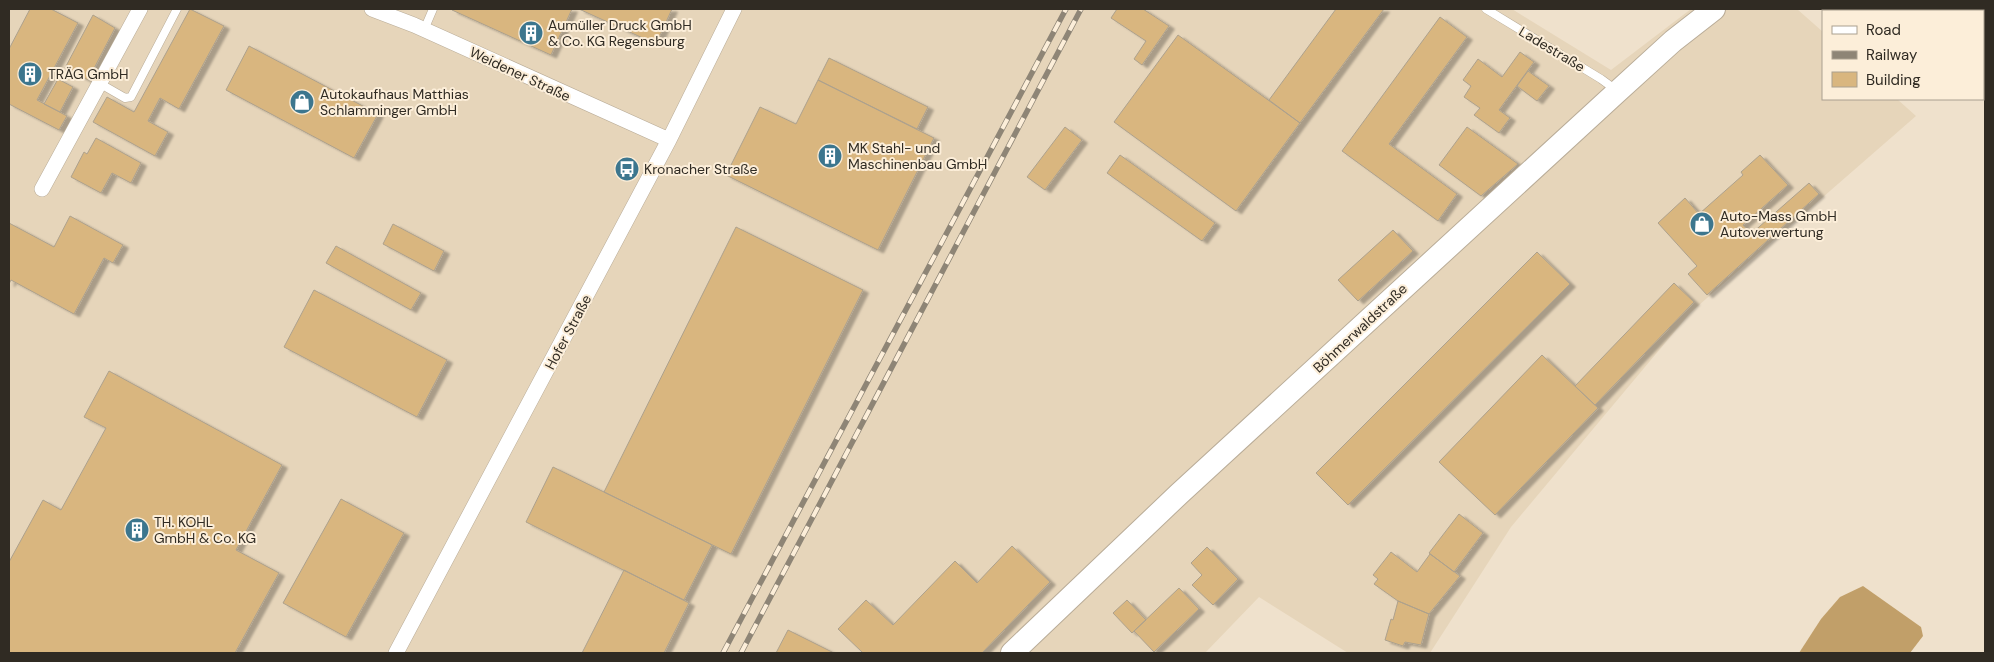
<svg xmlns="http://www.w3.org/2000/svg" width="1994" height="662" font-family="'DM Sans',sans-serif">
<defs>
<filter id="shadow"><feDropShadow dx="5.5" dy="3" stdDeviation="1" flood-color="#0004"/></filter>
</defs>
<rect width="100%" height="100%" fill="#efe1cc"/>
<path fill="#e6d5ba" d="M9 9H1512L1611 70 1691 9H1797L1823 32V99H1897L1916 116 1691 312 1511 527 1430 653H1348L1259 597 1205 653H9Z"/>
<path fill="#c19f69" d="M1863 586 1921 627 1923 636 1910 653H1799L1821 619 1840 597Z"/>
<path fill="#d9b67f" stroke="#ada18d" filter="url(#shadow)" d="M30 9H51L78 23 37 100 67 116 59 130 9 104V49Z
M190 9 224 26 179 109 160 98 148 121 168 132 155 156 93 122 107 97 134 112Z
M453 9H572L551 55 452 10Z
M579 9H672L656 44Z
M1117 9H1143L1169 26 1142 65 1134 59 1146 41 1111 18Z
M1336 9H1384L1300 123 1269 100Z
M93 15 115 28 88 80 65 68Z
M1440 17 1467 37 1389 144 1457 194 1438 221 1342 151Z
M1178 35 1300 123 1236 211 1114 122Z
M249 46 378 114 354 158 226 90Z
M1520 52 1534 62 1499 110 1510 118 1499 133 1474 115 1480 108 1464 97 1471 86 1463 80 1478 59 1502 77Z
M829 58 928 107 917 129 818 80Z
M1528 71 1549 86 1537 101 1517 86Z
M58 79 73 87 60 112 44 104Z
M818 80 934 138 878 250 726 175 760 107 796 124Z
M1065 127 1082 140 1045 190 1027 177Z
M1467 127 1518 164 1481 196 1439 165Z
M96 138 141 163 131 183 112 173 101 193 71 177 84 152 87 154Z
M1120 155 1215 223 1202 241 1107 173Z
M1760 155 1788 185 1743 225 1751 234 1809 183 1819 194 1707 295 1688 274 1697 266 1658 223 1685 198 1699 214 1743 175 1741 172Z
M70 216 123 245 113 263 104 258 74 314 11 280 9 284V223L54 247Z
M393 224 444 251 434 271 383 244Z
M736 227 863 290 731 554 604 492Z
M1393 230 1413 251 1358 301 1338 280Z
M336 246 421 293 411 310 326 263Z
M1537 252 1570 284 1348 505 1316 473Z
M1674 283 1694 302 1595 405 1575 386Z
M314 290 447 360 417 417 284 347Z
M1542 355 1598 408 1495 515 1439 462Z
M109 371 282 465 236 550 279 573 235 653H9V562L43 500 61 510 106 428 84 417Z
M553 467 712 545 684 600 526 522Z
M341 499 404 533 346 637 283 603Z
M1459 514 1483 533 1454 572 1429 553Z
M1012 546 1050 582 982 653H863L838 629 866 600 893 625 955 561 977 583Z
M1207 547 1238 579 1213 605 1192 585 1202 575 1191 563Z
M1391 552 1417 572 1430 554 1460 576 1429 614 1398 601 1374 584 1378 579 1373 575Z
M624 570 689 603 664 653H582Z
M1179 588 1199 609 1154 652 1134 631Z
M1127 600 1146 620 1132 633 1113 613Z
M1398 601 1429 614 1421 645 1405 642 1403 646 1385 640 1391 619 1393 620Z
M788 630 834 653H776Z"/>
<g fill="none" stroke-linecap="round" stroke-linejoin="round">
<defs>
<path id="lane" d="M1486 9 1601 79 1616 90
M424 30 433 9
M99 83 125 98 131 97 177 9"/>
<path id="street" d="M372 9 414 25 669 140
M42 189 140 9
M396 653 669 140 734 9"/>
<path id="secondary" d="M1012 653 1179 494 1617 92 1673 41 1714 9"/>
</defs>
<use href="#lane" stroke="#b9ac98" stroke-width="9"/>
<use href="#street" stroke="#b9ac98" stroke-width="16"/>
<use href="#secondary" stroke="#b9ac98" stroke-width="24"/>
<use href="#lane" stroke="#fff" stroke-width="8"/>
<use href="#street" stroke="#fff" stroke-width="15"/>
<use href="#secondary" stroke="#fff" stroke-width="22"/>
<defs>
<path id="rail" d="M723 653 1066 9
M741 653 1081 9"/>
</defs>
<use href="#rail" stroke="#8e8576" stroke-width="5.5"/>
<use href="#rail" stroke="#fceed9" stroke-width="4" stroke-dasharray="11" stroke-linecap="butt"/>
</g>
<defs>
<symbol id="building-disc" viewBox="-11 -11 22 22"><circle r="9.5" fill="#3c768e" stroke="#fceed9"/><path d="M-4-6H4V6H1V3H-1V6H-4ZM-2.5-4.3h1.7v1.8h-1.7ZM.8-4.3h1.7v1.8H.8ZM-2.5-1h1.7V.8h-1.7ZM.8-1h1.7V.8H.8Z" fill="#fff"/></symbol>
<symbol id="shop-disc" viewBox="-11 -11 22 22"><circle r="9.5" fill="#3c768e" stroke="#fceed9"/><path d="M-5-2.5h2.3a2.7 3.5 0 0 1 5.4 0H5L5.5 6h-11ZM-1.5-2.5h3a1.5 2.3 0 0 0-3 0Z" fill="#fff"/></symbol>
<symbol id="bus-disc" viewBox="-11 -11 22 22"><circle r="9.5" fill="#3c768e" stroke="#fceed9"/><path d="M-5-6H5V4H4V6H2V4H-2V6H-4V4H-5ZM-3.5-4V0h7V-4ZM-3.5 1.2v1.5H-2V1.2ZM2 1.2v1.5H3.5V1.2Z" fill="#fff"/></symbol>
</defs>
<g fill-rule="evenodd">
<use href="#building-disc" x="517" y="19" width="28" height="28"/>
<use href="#building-disc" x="16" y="60" width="28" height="28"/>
<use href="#shop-disc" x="288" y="88" width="28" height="28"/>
<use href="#building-disc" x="816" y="142" width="28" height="28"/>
<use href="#bus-disc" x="613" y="155" width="28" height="28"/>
<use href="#shop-disc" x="1688" y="210" width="28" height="28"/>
<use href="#building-disc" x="123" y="516" width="28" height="28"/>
</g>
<g text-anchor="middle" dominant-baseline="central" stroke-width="4" stroke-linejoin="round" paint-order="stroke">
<g font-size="14" fill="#302b23" stroke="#fceed9" text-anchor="start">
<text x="548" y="25">Aumüller Druck GmbH<tspan x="548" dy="16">&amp; Co. KG Regensburg</tspan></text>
<text x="48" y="74">TRÄG GmbH</text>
<text x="320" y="94">Autokaufhaus Matthias<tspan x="320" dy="16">Schlamminger GmbH</tspan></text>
<text x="848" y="148">MK Stahl- und<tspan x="848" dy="16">Maschinenbau GmbH</tspan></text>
<text x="644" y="169">Kronacher Straße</text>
<text x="1720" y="216">Auto-Mass GmbH<tspan x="1720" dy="16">Autoverwertung</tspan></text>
<text x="154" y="522">TH. KOHL<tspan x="154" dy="16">GmbH &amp; Co. KG</tspan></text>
</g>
<g font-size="14" fill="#302b23" stroke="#fceed9">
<text transform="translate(1552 49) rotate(31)">Ladestraße</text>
<text transform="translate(520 74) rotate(25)">Weidener Straße</text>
<text transform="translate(1360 328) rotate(-43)">Böhmerwaldstraße</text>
<text transform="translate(568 332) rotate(-62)">Hofer Straße</text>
</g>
</g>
<rect width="1994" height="662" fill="none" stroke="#302b23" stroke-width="20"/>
<rect x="1822" y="10" width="162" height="90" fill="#fceed9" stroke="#aaa090"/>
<rect x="1832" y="26" width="25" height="8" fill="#ffffff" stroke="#aaa090"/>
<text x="1866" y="35" font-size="15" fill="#302b23">Road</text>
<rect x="1832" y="51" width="25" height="8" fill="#8e8576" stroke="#aaa090"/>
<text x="1866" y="60" font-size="15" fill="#302b23">Railway</text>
<rect x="1832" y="72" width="25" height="15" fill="#d9b67f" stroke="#aaa090"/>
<text x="1866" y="85" font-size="15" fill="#302b23">Building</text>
</svg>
